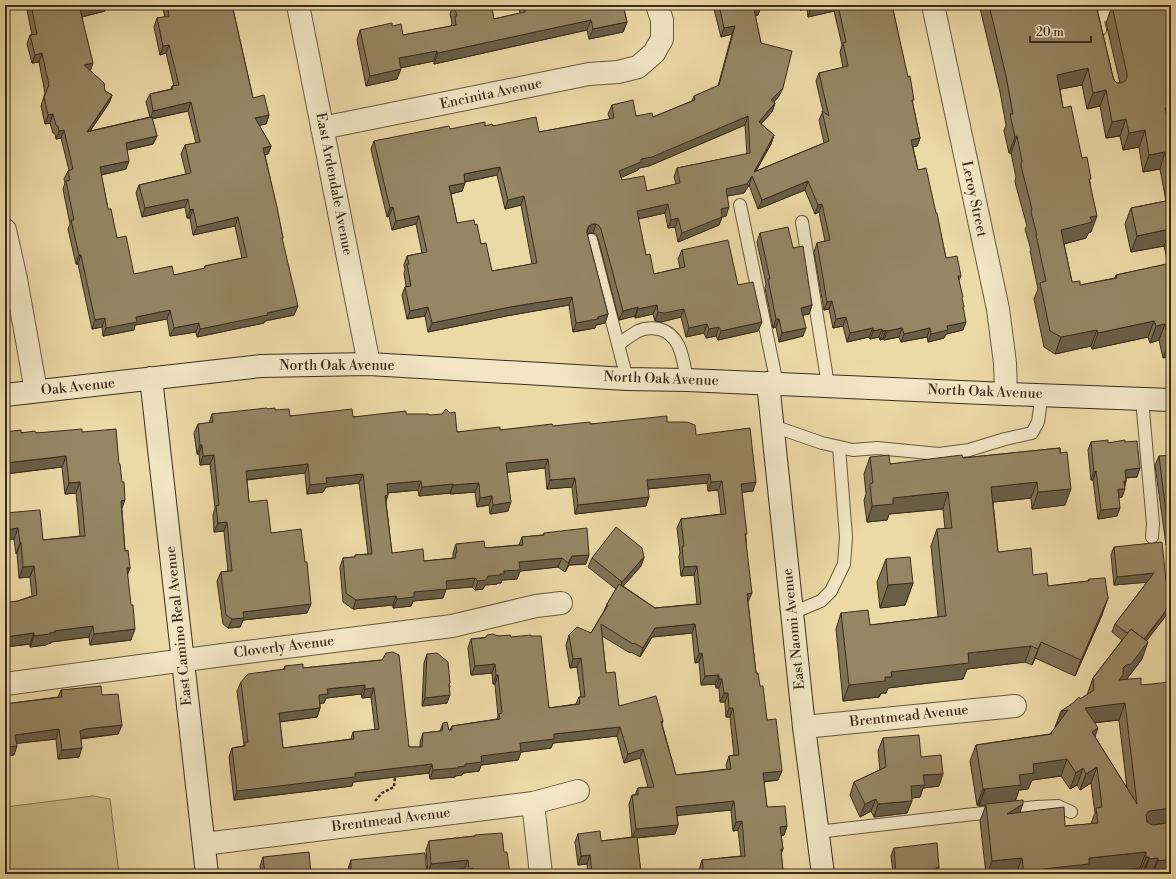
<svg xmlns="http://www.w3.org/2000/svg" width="1176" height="879" font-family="'Libre Bodoni',serif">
<rect width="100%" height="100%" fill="#ebd9a6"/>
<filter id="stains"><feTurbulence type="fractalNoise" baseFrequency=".005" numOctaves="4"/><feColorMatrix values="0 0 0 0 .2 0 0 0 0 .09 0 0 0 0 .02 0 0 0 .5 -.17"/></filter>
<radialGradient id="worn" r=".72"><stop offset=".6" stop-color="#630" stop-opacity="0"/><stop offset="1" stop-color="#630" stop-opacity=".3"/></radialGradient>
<path fill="#cdbc8f" stroke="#847456" d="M93 796 110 799 119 874H5V807Z"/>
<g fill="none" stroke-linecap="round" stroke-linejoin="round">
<defs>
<path id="lane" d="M1100 30 1097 17 1151 5
M740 205 777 384
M802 222 828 385
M591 240 627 379
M618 345C624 340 631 335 638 331 645 328 653 328 659 329 682 335 683 361 687 380
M1142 399 1153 524 1152 537
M773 426 822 443 853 450 877 448 939 454 969 450 1005 439 1032 433 1038 422 1042 394
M792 613 821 601 831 591 844 564 846 537 839 447
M817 832 1036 807 1058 806 1071 812"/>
<path id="street" d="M298 5 369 364
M933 5 998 309 1005 363 1006 394
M322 128 589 74 618 72 638 67 654 53 662 39V20L657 5
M5 230 16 279 36 391
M5 684 223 655 452 626 536 606 561 603
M804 727 1015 706
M533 803 541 874
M204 844 533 803 578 791"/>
<path id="secondary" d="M151 378 207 874
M768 383 804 727 823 874
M5 395 261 366 369 364 627 379 687 380 1006 394 1171 400"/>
</defs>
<use href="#lane" stroke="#66583f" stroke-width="14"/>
<use href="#street" stroke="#66583f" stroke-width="24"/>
<use href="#secondary" stroke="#3a2d1d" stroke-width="24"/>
<path stroke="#3a2d1d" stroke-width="2.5" stroke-dasharray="3 2" stroke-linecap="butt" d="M375 801 382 793 394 787 395 777"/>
<use href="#lane" stroke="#f2e6c5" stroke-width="12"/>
<use href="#street" stroke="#f2e6c5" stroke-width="22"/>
<use href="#secondary" stroke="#f2e6c5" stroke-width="22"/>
</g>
<path fill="#817356" stroke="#3a2d1d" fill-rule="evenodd" d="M26 5H122L121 6 105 9V11L82 17 90 71 105 91 112 95 109 103 90 131 150 117 146 102 150 94 171 89 172 86H174L166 53 160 55 154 27 157 18 165 17 162 5H232L253 98 269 115 266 124 259 125 271 146 268 154 265 155 283 238 282 239 294 315 265 321 264 323 197 337 196 332 170 336 167 319 135 325 134 330 103 336 102 327 92 329 78 264H76L68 229 70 224 63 189 65 183 64 179 68 171 69 170 61 138 56 139 55 134 53 133 50 123 45 124 41 106 45 93 39 62 32 63 27 44 30 35H32ZM188 111 196 143 185 145 181 154 186 174 139 185 136 193 142 217 185 207 187 218H190L193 235 235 226 242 258 205 266 204 269 174 275 134 274 117 238 108 209 101 175 126 169 127 150 153 144 157 136 152 119Z
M453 5H491L494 19 520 13 518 5H623L627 22 623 32 589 39 587 30 434 64V61L400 68 397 79 366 86 357 40 360 30 392 26 403 35 451 26 452 23 450 14Z
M713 5H761V6L758 15 755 16 761 43 779 96 774 102 775 103 772 112 761 124 774 135 771 144 756 171 824 143 819 120 823 111 816 81 819 73 843 68 840 52 842 45 834 11 808 17 807 9 800 10 799 5H892L920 138 917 146 913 147 918 170 936 213 946 258 961 276 959 280 963 310V330L946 334 944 338 928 342 927 337 901 342 899 337 884 340 883 339 880 340 879 337 870 339 869 337 847 342 843 326 833 328 829 309 824 310 814 252 817 243 825 241 819 212 815 214 805 190 758 209 749 185 744 193 727 196 726 216 722 217 719 225 678 242 675 227 668 228 665 213 638 219 646 255 654 274 680 268 678 259 682 250 738 285 758 331 718 340 716 336 706 338 704 333 686 337 681 317 661 322 655 321 653 314 635 318V316L619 320 598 238 596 234 593 233H589L587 234 608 314 605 323 596 325 595 328 573 332 569 305 506 316 428 332 425 316 407 319 402 295 405 287 406 286 404 273 405 270 404 265 407 256 422 253 416 224 392 230 389 216 387 217 371 149 374 141 450 129 485 126H493L539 132 610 119 608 114 612 105 636 116 653 117 692 101 694 96 718 86 732 34 721 37ZM745 125 747 154 677 168 674 177 676 184 647 191 622 180 621 177 638 170 639 168 649 166ZM497 175 505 209 521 205 532 264 492 271 481 244 475 225 457 223 451 194 462 191 465 182Z
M981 5H1116L1097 9 1113 77 1114 80 1117 83H1120L1106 23 1112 6 1171 5V118L1168 119 1171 137V356L1163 358 1159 340 1150 343 1148 337 1092 349 1091 346 1055 354 1044 347 1034 299 1038 289 1030 251 1031 250 1025 229 1027 226 1016 186 1015 181 1016 177 1011 153H1009L1004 131 1006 125 1000 92 980 8ZM1082 85 1087 109 1100 106 1106 138 1120 136 1123 150 1139 147 1143 172 1160 169 1166 201 1131 208 1125 224 1131 252 1164 246 1168 264 1116 275 1115 278 1080 285 1072 282 1064 244 1086 238 1088 233 1091 232 1090 182 1082 158 1063 108 1060 89Z
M760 233 793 248 812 305 809 314 803 315V336L779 342 776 327 773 328 765 288 766 284 757 242Z
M268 409 275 410 290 416 353 417 406 414 457 432 500 430 590 424 667 422 696 435 753 491 742 492 746 538 748 602 756 673 760 686 767 720 778 780 764 782 767 807 787 826 784 835H781L783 849 781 854 783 871 787 874H700L699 870 702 860 741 856 738 830 733 831 731 810 677 815 678 825 675 834 637 838 641 874H588L587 864 578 865 575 842 578 834 601 841 632 837 629 804 632 795H635L638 788 648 787 640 758 624 763 617 736 553 743 551 748 521 752 518 760 481 765 479 771 463 773 462 775 455 776V777L430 779 429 773 353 782 352 786 234 800 229 757 232 748 243 746 244 745 237 691 241 682 284 669 285 666 303 668 382 660 409 747H420V742L423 733 440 731 443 723 449 730H450L452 726 497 719 498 716 495 684H493L492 673 471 675 468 648 471 639 498 636 511 637 549 708 576 704 579 697H581L577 667 570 668 566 645 569 635 591 633 604 611 607 604 616 589 588 567 592 558 644 557 641 566 623 586 655 608 697 604 694 575 681 576 679 556 680 553 677 528 681 519 721 514 718 490 708 491 707 483 648 489 646 506 575 514 572 487 547 489 545 468 507 472 508 511 490 514 489 505 477 507 475 492 450 494V493L419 496 418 490 388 493 386 502 392 553 424 561 453 558V553L456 544 485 548 519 545 522 537 543 535 544 533 586 564 569 565 565 572 558 567 520 571 517 579 502 580 501 583H498L497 584 485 585 483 589 475 590 472 587 446 589 443 598 413 601 411 606 393 608V605L353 609 343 602 340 567 343 558 355 557V555L368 554 359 483 326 487 323 492 307 494 305 473 247 480 249 502 271 533 307 613 243 620 240 627 228 628 223 624 217 581 221 572 228 571 224 531 214 532 213 515 215 508 210 464 200 465 199 454H197L194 433 198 424 209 423 212 414ZM692 633 695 663 699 662 701 685 715 684 716 688H719L720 702H725L726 717H730L734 755 729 756 726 765 727 769 676 775 662 724 663 721 619 706 606 673 602 636 630 653 631 652 640 657 652 637ZM361 694 362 698 371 697 375 730 353 732 351 739 283 748 280 722 317 717 320 708V703H324L326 698Z
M5 432 36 433 82 432 122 510 125 551 130 568 127 574 131 640 90 645 89 637 51 642V643L47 644 46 645 30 647V644L5 647V603L18 601 32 596 30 577 19 578 17 553 16 554 14 539 5 513 43 540 80 536 76 493 65 494 62 467 5 474Z
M1091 442 1108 443 1125 442 1137 477 1126 478V481L1122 497H1119L1117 516 1098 519 1093 480H1091L1088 450Z
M1060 448 1065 505 1032 509 1031 498 993 502 998 552 1033 575 1048 586 1088 581 1089 579 1102 615 1075 676 1035 658 1032 665 1025 662 967 669 963 679 888 688 886 693H881L879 697 843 701 836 629 841 613 870 625 938 617 931 546 937 529H945L943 509 889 514 887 520 867 522 864 500 866 494 864 474 870 457 890 464 963 458Z
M1159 456 1171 544 1166 545 1155 465Z
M1114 547 1166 581 1171 609 1146 641 1142 659 1126 680 1171 874H1143V873H1140V868L1088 874H986L980 821 986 805 979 806V805H977L970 761 976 745 1050 734 1051 733 1080 699 1087 695 1093 678 1122 640 1112 632 1115 624 1147 582 1114 585 1111 555ZM1119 720 1127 788 1095 737 1094 723ZM1061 776 1070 789 1077 785 1080 790 1091 783 1095 813 1091 824 1065 826 1020 812 1015 801 1019 790 1028 789 1032 780Z
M886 559 913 583 905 605 880 608 877 582Z
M427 654 450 686 447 703 422 706 424 663Z
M61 690 102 695 122 725 118 734 81 739 79 757 58 759 56 739 17 743 14 755 5 756V704L58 697Z
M883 738 921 757 939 786 923 788 920 797 912 798 907 813 874 817 871 811 860 817 850 795 854 782 880 770 878 751Z
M475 835 504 852 510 874H466L465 868 428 873 426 850 429 841 475 836Z
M894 848 939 867 937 874H893L891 856Z
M263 857 311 874H261L260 866Z
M351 860 427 874 348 869Z"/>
<path fill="#695e46" stroke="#3a2d1d" d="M98 5H122L121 6 105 9V11L77 18 80 9Z
M802 5H808L807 9 800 10Z
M826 5H836L834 11 808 17 811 8Z
M1093 5H1116L1095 10Z
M761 6 758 15 751 18 754 9Z
M591 20 587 30 434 64 438 53Z
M627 22 623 32 589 39 593 29Z
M735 26 732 34 721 37 724 28Z
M169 45 166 53 160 55 163 46Z
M437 51 434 61 395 69 399 58Z
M42 53 39 62 32 63 35 55Z
M93 63 90 72 84 65Z
M1088 68 1082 85 1051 91 1057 75Z
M401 69 397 79 366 86 370 76Z
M783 88 779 96 768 109 771 100Z
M1106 90 1100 106 1087 109 1093 93Z
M112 95 109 103 84 140 87 132Z
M191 102 188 111 150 119 153 111Z
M775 103 772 112 755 130 759 122Z
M1171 103V118L1162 120 1166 104Z
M53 114 50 123 45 124 48 115Z
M269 115 266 124 252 127 255 118Z
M748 116 745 125 649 166 639 168 638 170 616 180 619 171 641 159Z
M1126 119 1120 136 1106 138 1112 122Z
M64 130 61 138 56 139 59 131Z
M1145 130 1139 147 1123 150 1129 133Z
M774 135 771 144 752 178 754 172Z
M157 136 153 144 122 151 126 143Z
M1017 136 1011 153H1009L1015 137Z
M920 138 917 146 908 148 911 140Z
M271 146 268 154 260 156 263 148Z
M1165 152 1160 169 1143 172 1149 155Z
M129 161 126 169 97 176 100 167Z
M500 167 497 175 460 183 464 174Z
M752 176 749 185 744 193 722 197 726 189Z
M808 181 805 190 758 209 762 200Z
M465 183 462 191 446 195 449 186Z
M524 196 521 205 505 209 508 200Z
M188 199 185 207 142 217 145 208Z
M668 204 665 213 634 220 637 211Z
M822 204 819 212 815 214 818 205Z
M393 207 389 216 387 217 390 208Z
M729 207 726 216 722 217 719 225 678 242 682 233 721 209Z
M193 209 190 218H187L190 210Z
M419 216 416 224 392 230 396 221Z
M1097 216 1091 232 1088 233 1086 238 1055 246 1061 230 1090 217Z
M238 217 235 226 193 235 197 227Z
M678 218 675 227 668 228 671 220Z
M592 224H596L593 233H589L586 235 589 226Z
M1170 229 1164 246 1131 252 1137 236Z
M79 255H81L78 264H76Z
M572 297 569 305 506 316 428 332 432 323 510 307Z
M832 301 829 309 824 310 827 302Z
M657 305 653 314 635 318 638 309Z
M812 305 809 314 798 316 801 308Z
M298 306 294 315 265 321 264 323 197 337 200 329Z
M428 307 425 316 407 319 410 311Z
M638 307 635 316 619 320 623 311Z
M684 309 681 317 661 322 655 321 658 312Z
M170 310 167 319 135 325 134 330 103 336 106 328 136 317Z
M608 314 605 323 596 325 595 328 573 332 576 323Z
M846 317 843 326 833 328 836 319Z
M105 318 102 327 92 329 95 320Z
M776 319H779L776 327 773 328Z
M1154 321 1148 337 1092 349 1098 333Z
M762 322 758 331 718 340 721 331Z
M966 322 963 330 946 334 944 338 928 342 931 334 947 326Z
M199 323 196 332 170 336 174 328Z
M707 324 704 333 686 337 689 328Z
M1165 324 1159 340 1150 343 1156 326Z
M719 327 716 336 706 338 709 329Z
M806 328 803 336 779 342 782 333Z
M873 328 869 337 847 342 850 333Z
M902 328 899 337 884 340 887 331Z
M930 328 927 337 901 342 904 334Z
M882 329 879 337 870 339 873 331Z
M886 330 883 339 880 340 883 331Z
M1097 330 1091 346 1055 354 1061 337Z
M1169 341H1171V356L1163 358Z
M200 445H202L199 454H197Z
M214 455 210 464 200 465 203 456Z
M66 456 62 467 5 474V467L6 463Z
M548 459 545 468 503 473 506 463Z
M308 464 305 473 243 480 246 471Z
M1140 468 1137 477 1122 478 1125 470Z
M1096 471 1093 480H1091L1094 472Z
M363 474 359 483 326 487 323 492 307 494 310 485 326 478Z
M710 474 707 483 644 489 647 480Z
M575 478 572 487 547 489 550 480Z
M421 481 418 490 384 493 387 484Z
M722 481 718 490 708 491 711 482Z
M1124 481H1126L1124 489H1125L1122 497 1115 498 1118 489Z
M80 482 76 493 65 494 69 483Z
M756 482 753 491 738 493 741 484Z
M1037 482 1031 498 985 503 991 487Z
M479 483 475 492 450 494 453 485Z
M453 484 450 493 419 496 422 487Z
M1071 489 1065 505 1032 509 1038 492Z
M948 492 943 509 889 514 887 520 867 522 872 506 893 498Z
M388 495 385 504V496Z
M492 496 489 505 477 507 480 498Z
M649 497 646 506 575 514 578 505Z
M125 500 121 511V501Z
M511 502 508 511 490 514 493 505Z
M1120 508 1117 516 1098 519 1101 510Z
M227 522 224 531 214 532 218 523Z
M18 528 14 539 5 540V530Z
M1169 536H1171V544L1166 545Z
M21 542 17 553 16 554 20 543Z
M589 555 586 564 569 565 565 572 572 556Z
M644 557 641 566 619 591 622 582Z
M562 558 558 567 520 571 517 579 502 580 501 583H498L497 584 485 585 483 589 475 590 478 581 488 576 504 571 519 562Z
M34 566 30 577 19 578 23 567Z
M697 566 694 575 681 576 684 567Z
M127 568H130L126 579Z
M1154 573 1150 582 1114 585 1117 577Z
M475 578 472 587 446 589 443 598 413 601 411 606 393 608 397 599 414 592 446 581Z
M913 583 905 605 880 608 888 585Z
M752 593 748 602 743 603 747 594Z
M396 596 393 605 353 609 356 600Z
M1108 598 1102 615 1075 676 1081 660Z
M311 604 307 613 243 620 240 627 228 628 232 619 243 612Z
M1171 604V609L1138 652 1141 644Z
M695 624 692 633 652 637 640 657 643 648 655 628Z
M93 626 89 637 51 642V643L47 644 46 645 30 647 34 636 50 633 54 631Z
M135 629 131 640 90 645 94 634Z
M34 633 30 644 5 647V637Z
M1041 642 1035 658 1032 665 1038 649Z
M1148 642 1142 659 1113 697 1123 668Z
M1031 646 1025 662 967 669 963 679 888 688 886 693H881L879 697 843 701 849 685 885 677 891 672 968 653Z
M702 653 699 662 695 663 699 654Z
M581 658 577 667 570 668 573 659Z
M495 664 492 673 471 675 475 666Z
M496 675H498L495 684H493Z
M719 675 715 684 701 685 705 676Z
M719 679H722L719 688H716Z
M365 685 361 694 326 698 324 703 315 704 319 695 327 689Z
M374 688 371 697 362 698 365 689Z
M724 693H728L725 702H720Z
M450 695 447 703 422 706 425 698Z
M1125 703 1119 720 1079 724 1085 708Z
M320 708 317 717 276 722 279 713Z
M729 708H733L730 717H726Z
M1068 710 1055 727 1061 711Z
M122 725 118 734 82 738 77 740 80 731 85 729Z
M620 727 617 736 553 743 551 748 521 752 518 760 481 765 479 771 463 773 462 775 455 776V777L430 779 433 770 458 767 481 756 520 743 554 734Z
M1098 728 1092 745V732Z
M59 729 56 739 12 744 15 735Z
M17 746 14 755 5 756V747Z
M82 748 79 757 58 759 62 750Z
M643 749 640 758 624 763 628 754Z
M1067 759 1061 776 1032 780 1028 789 1019 790 1015 802 979 806 985 789 1019 775 1033 764Z
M432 764 429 773 353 782 352 786 234 800 237 791 355 773Z
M1097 767 1091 783 1080 790 1086 774Z
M1083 768 1077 785 1070 789 1076 773Z
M782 771 778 780 760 782 763 773Z
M943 774 939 786 923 788 920 797 906 799 911 786 923 775Z
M983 789H985L979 805H977Z
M876 799 871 811 860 817 865 804Z
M734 801 731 810 673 816 676 807Z
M912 801 907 813 874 817 878 804Z
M1023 804 1017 820 1007 814Z
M1171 808V822L1143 828 1146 815 1149 811Z
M742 821 738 830 733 831 736 822Z
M678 825 675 834 632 838 636 829Z
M787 826 784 835 776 836 780 827Z
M1146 852 1140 868 1088 874H1041L1043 869 1089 858Z
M590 855 587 864 578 865 581 856Z
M1146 857H1149L1143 873H1140Z
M1022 858 1016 874H987L992 861Z
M1158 858 1152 874H1144L1149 859Z
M1171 859V870L1170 874H1153L1158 861Z
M468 860 465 868 428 873 431 864Z
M939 867 937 874H934L936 868Z
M473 868 471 874H468L469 869Z
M595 871 594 874H591L592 872Z"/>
<path fill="#968664" stroke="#3a2d1d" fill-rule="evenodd" d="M31 5H98L80 9 93 63 84 65 104 83 105 91 112 95 87 132 152 117 157 136 126 143 129 161 100 167 108 209H111L117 238 126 236 134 274 172 266 174 275 205 268V266L247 257 238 217 197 227 193 209 190 210 188 199 145 208 139 185 191 173 185 145 200 142 191 102 153 111 150 94 173 89 172 86 179 85 169 45 163 46 157 18 169 16 167 5H232L253 98 264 95 269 115 255 118 271 146 263 148 277 207 283 238H282L298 306 267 313 268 315 200 329 199 323 174 328 170 310 136 317 137 322 106 328 105 318 95 320 81 255H79L71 220H74L66 181 70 180 68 171 73 169 64 130 59 131 58 126 56 125 53 114 48 115 44 97 49 85 42 53 35 55 30 35 37 34Z
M454 5H491L494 19 525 12 524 5H623L627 22 593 29 591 20 438 53 437 51 399 58 401 69 370 76 360 30 392 23V26L401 24 403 35 456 25 455 16H457Z
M719 5H761V6L754 9 761 43 792 51 783 88 771 100 775 103 759 122 774 135 754 172 829 141 822 111 829 116 819 73 848 66 843 43 846 42 838 5H892L908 77 910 76 914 100H912L920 138 911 140 918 170 926 168 936 213H937L946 258 957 256 961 276H958L963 297 962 298 964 307H963L966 322 947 326 948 330 931 334 930 328 904 334 902 328 887 331 886 330 883 331 882 329 873 331V328L850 333 846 317 836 319 832 301 827 302 817 243 830 240 822 204 818 205 808 181 762 200 752 176 747 184 726 189 729 207 721 209 722 217 682 233 678 218 671 220 668 204 637 211 646 255 650 254 654 274 685 267 682 250 728 240 738 285 753 282 762 322 721 331 719 327 709 329 707 324 689 328 684 309 664 313 658 312 657 305 638 309V307L623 311 601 229 599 226 596 224H592L589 226 587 230V233L608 314 598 317V319L576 323 572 297 510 307 432 323 428 307 410 311 405 287 411 286 407 264H409L407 256 427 252 419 216 396 221 393 207 390 208 374 141 449 126 450 129 485 122V126L492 124 493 126 536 117 539 132 614 118 612 105 633 100 636 116 652 113 653 117 695 100 694 96 719 85 735 26 724 28ZM748 116 750 153 677 168 680 183 647 191 644 176 622 180 619 171 641 162V159L652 157ZM500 167 508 200 524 196 537 263 492 271 486 243 481 244 477 224 475 225 474 220 457 223 449 186 465 183 464 174Z
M811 5H826L811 8Z
M989 5H1096L1113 77 1114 80 1117 83H1121L1125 81 1127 78V74L1112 6 1118 5H1171V103L1166 104 1167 107 1165 108 1171 137V178L1165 152 1149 155 1145 130 1129 133 1126 119 1112 122 1106 90 1093 93 1088 68 1057 75 1063 108 1071 106 1082 158 1087 157 1091 179H1089L1097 216 1090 217 1092 222 1061 230 1072 282 1080 281V285L1117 278 1116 275 1171 263V341H1169L1165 324 1156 326 1154 321 1098 333 1097 330 1061 337 1050 331 1040 283 1046 281 1036 235H1037L1031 212 1032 209 1022 170 1021 164 1022 161 1017 136 1015 137 1010 114H1013L1006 76Z
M1171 200V232L1170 229 1137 236 1131 208Z
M788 227 793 248 803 246 812 305 801 308 806 328 782 333 779 319H776L768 279H770L760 233Z
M267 408 268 409 275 408V410L289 409 290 416 352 409 353 417 406 411V414H428L430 415 442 414 446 409 450 413 455 412 457 432 500 427V430L552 424 553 426 590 422V424L667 416V422H687L695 425 696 435 750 428 756 482 741 484 747 534H745L752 593 747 594 756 673H758L760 686H763L767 720 776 719 782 771 763 773 767 807 785 806 787 826 780 827 783 849H781L783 871 777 874H704L702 860 745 856 742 821 736 822 734 801 676 807 678 825 636 829 632 795H638V788L654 787 643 749 628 754 620 727 554 734V739L520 743 521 751 481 756 482 762 465 764V766L458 767V768L433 770 432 764 355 773V777L237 791 232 748 245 746V742H248L241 682 248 674 285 669V666L303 664V668L382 660 386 653 393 652 399 655 409 747H422L423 733 442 731 443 723 447 722 449 730H452V726L500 719 499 714 502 713 498 675H496L495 664 475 666 471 639 485 638 487 635 493 634 498 636 510 635 511 637 531 635V636H541L549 708 580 704 579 697H585L581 658 573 659 569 635 577 627 591 633 608 605 607 604 619 584 655 608 701 604 697 566 684 567 682 547 684 546 681 519 726 514 722 481 711 482 710 474 647 480 649 497 578 505 575 478 550 480 548 459 506 463 511 502 493 505 492 496 480 498 479 483 453 485V484L422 487 421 481 387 484 388 495 385 496 392 553 423 549 424 561 456 558 455 553H457L456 544 484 541 485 548 523 545 522 537 544 535V533L587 528 589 555 572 556 568 563 562 558 519 562 520 570 504 571V574H500L501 575 488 576 486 580 478 581 475 578 446 581 447 589 414 592V597L397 599 396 596 356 600 346 593 343 558 355 557V555L372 554 363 474 326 478 327 483 310 485 308 464 246 471 249 502 267 500 271 533 301 529 305 562H307L311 604 243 612 244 618 232 619 226 615 221 572 232 571 227 522 218 523 216 506 219 505 214 455 203 456 202 445H200L198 424 213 422 212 414ZM601 624 633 644 634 643 643 648 655 628 695 624 699 654 702 653 705 676 719 675V679H722L724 693H728L729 708H733L739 755 729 756 731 769 676 775 661 722 663 721 656 696 619 706 615 672 606 673ZM365 685V689L374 688 379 729 353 732 354 739 283 748 279 713 320 708 319 695 328 694 327 689Z
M82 429V432L116 429 119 464H120L122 482H124L125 500 121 501 125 551 128 550 130 568H127L131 605H133L135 629 94 634 93 626 54 631 55 632 50 633V634L34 636V633L5 637V603L18 601 37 595 34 566 23 567 21 542 20 543 18 528 5 530V513L40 510 43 540 85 536 80 482 69 483 66 456 6 463 5 453V432L21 430V433L35 431 36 433Z
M1108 440V443L1125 440V442L1137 441 1140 468 1125 470 1126 481H1124L1125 489H1118L1120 508 1101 510 1096 471 1094 472 1091 442Z
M1060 448V453L1067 452 1071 489 1038 492 1037 482 991 487 998 552 1031 548 1033 575 1047 573 1048 586 1089 581V579L1105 578 1108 598 1081 660 1041 642 1038 649 1031 646 968 653 969 663 891 672 892 677H885V681L849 685 841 613 868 610 870 625 946 616 937 529 952 528 948 492 893 498V504L872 506 870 484 873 483 870 457 889 455 890 464 962 455 963 458Z
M1171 455V536H1169L1159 456Z
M616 527 642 548 644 557 622 582 592 558Z
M1162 542 1166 581 1171 580V604L1144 639 1131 629 1127 633 1115 624 1154 573 1117 577 1114 547Z
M910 557 913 583 888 585 886 559Z
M1131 629 1148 642 1131 664 1126 665 1123 668V675L1119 680 1141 678V685L1171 682V808L1149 811 1146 815 1147 822 1150 824 1154 825 1171 822V859L1158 861V858L1149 859V857H1146V852L1089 858V864L1043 869 1044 874H1024L1022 858 992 861 986 804 1023 800V804L1007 814 1064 807 1065 826 1098 823 1096 808 1102 807 1097 767 1086 774 1083 768 1076 773 1067 759 1033 764 1034 773 1019 775 1021 785 985 789H983L976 745 1052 734 1051 733 1068 710 1061 711 1073 703 1079 697 1080 699 1094 690 1093 678ZM1125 703 1137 804 1092 732 1098 728 1085 708Z
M437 653 448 662 450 683 449 684 450 695 425 698 427 654Z
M101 686 102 695 118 694 122 725 85 729 80 731 82 748 62 750 59 729 15 735 17 746 5 747V704L62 697 61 690Z
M919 735 921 757 941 755 943 774 923 775 925 785 911 786 912 801 878 804 876 799 865 804 854 782 886 767 883 738Z
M600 831 601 841 637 837 641 874H595V871L592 872 590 855 581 856 578 834Z
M502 833 504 852H507L510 874H474L473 868 469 869 468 860 431 864 429 841 475 836V835Z
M937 843 939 867 936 868V874H907V873L896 874 894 848Z
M309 852 311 874H265L263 857Z
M425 853 427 874H312L351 869V860Z
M786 869 787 874H777Z"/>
<g text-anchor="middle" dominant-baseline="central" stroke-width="3" stroke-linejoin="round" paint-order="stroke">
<g font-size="14" fill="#3a2d1d" stroke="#f2e6c5">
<text transform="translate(491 94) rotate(-12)">Encinita Avenue</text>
<text transform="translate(334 184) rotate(79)">East Ardendale Avenue</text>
<text transform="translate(974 199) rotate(78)">Leroy Street</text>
<text x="337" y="366">North Oak Avenue</text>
<text transform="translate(661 379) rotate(2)">North Oak Avenue</text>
<text transform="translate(78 387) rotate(-6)">Oak Avenue</text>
<text transform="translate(985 392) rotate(2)">North Oak Avenue</text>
<text transform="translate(179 626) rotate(-96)">East Camino Real Avenue</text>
<text transform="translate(794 629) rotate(-96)">East Naomi Avenue</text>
<text transform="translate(284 647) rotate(-7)">Cloverly Avenue</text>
<text transform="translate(909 716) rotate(-6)">Brentmead Avenue</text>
<text transform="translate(391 820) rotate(-7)">Brentmead Avenue</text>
</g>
</g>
<rect width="1176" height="879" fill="none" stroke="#ebd9a6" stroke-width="20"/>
<rect x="6" y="6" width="1164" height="867" fill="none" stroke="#3a2d1d" stroke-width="2"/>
<rect x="10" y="10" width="1156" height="859" fill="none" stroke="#3a2d1d"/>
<path d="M1030 36v6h61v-6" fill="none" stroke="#3a2d1d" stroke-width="2"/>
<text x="1036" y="36" font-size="12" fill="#3a2d1d" stroke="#f2e6c5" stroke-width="3" paint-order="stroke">20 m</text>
<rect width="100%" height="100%" filter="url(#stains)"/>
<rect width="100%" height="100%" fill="url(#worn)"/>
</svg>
